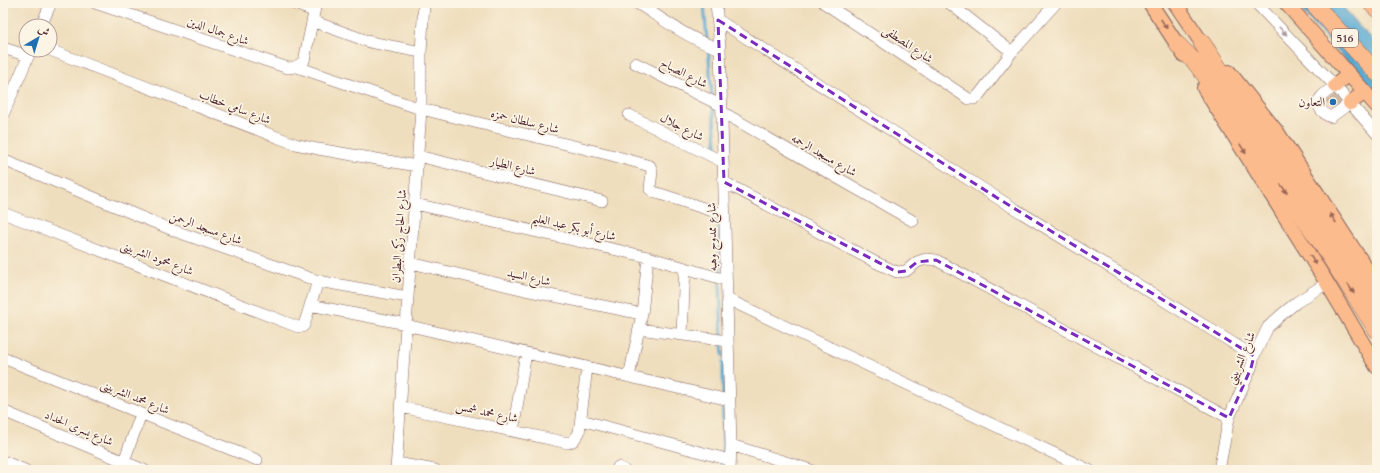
<svg xmlns="http://www.w3.org/2000/svg" width="1380" height="473" font-family="Cardo,Amiri,serif">
<rect width="100%" height="100%" fill="#fcf5e5"/>
<filter id="ink" filterUnits="userSpaceOnUse"><feTurbulence type="fractalNoise" baseFrequency=".025" numOctaves="2"/><feDisplacementMap in="SourceGraphic" scale="8" xChannelSelector="R" yChannelSelector="G"/><feConvolveMatrix kernelMatrix="1 2 1 2 8 2 1 2 1" color-interpolation-filters="sRGB"/></filter>
<filter id="wash" filterUnits="userSpaceOnUse"><feTurbulence type="fractalNoise" baseFrequency=".012" numOctaves="4" result="noise"/><feDisplacementMap in="SourceGraphic" scale="16" xChannelSelector="R" yChannelSelector="G"/><feGaussianBlur stdDeviation="0.9" result="paint"/><feColorMatrix in="noise" values="0 0 0 0 0 0 0 0 0 0 0 0 0 0 0 0 0 1.4 0 .05"/><feComposite in="paint" operator="in"/></filter>
<g filter="url(#wash)">
<rect width="100%" height="100%" fill="#efdebd"/>
<path fill="#f7d1c6" d="M1329 85 1349 107 1326 122 1311 102Z"/>
<path fill="#56a8d1" stroke="#50647e" d="M1295 3H1340L1356 23 1377 44V96Z"/>
<g fill="none" stroke-linecap="round" stroke-linejoin="round">
<path stroke="#56a8d1" stroke-width="3" d="M704 3 707 41
M708 47 712 97
M713 105 717 157
M719 224 720 276
M720 282 722 338
M722 344 723 356
M723 396V362
M722 470 723 402"/>
</g>
</g>
<g filter="url(#ink)">
<g fill="none" stroke-linecap="round" stroke-linejoin="round">
<path stroke="#ceb8a0" stroke-width="11" stroke-dasharray="11 5.5" stroke-linecap="butt" d="M1330 98 1337 106"/>
<defs>
<path id="minor" d="M95 3 288 68C295 68 299 66 304 61L316 3
M292 3 314 11
M637 3C660 17 694 43 720 48
M716 3 720 48 731 445 730 470
M824 3 969 99H974L978 96 1012 52 1056 3
M949 3 1012 52
M1256 3 1335 86 1377 134
M718 20 999 199 1254 356
M312 21 370 42 421 52
M41 26 51 3
M3 48 28 56
M50 50 295 144 318 149 417 166
M635 63 722 106
M297 67 421 109 611 155 650 166 652 171 650 189 654 192 725 215
M1335 86C1327 92 1313 99 1321 110 1325 113 1326 116 1331 117L1350 103
M722 112 913 221
M3 115 31 50
M629 115 723 162
M418 156 602 201
M3 160 175 231 318 281 408 297
M724 182 875 262 897 272 906 271 917 262 926 259 936 260 1229 418
M415 204 648 257 726 280
M3 213 298 327H302L304 325 318 281
M411 263 525 290 642 314
M727 299 1089 470
M310 305 406 324
M406 325 729 400
M639 329 728 341
M682 334 685 268
M3 358 257 460
M629 377 642 314 648 257
M401 407 568 443 573 441 579 433 587 367
M3 411 144 470
M581 420 730 460
M513 431 526 353
M731 445 811 470
M3 461 25 470
M124 461 141 414
M397 463 435 470
M618 467 624 470
M396 470 421 109V52L424 3
M1219 470 1229 418 1251 368 1254 356 1268 327 1281 315 1297 302 1327 283"/>
<path id="major" d="M1150 3 1184 55
M1175 3 1202 43 1208 50
M1286 3 1377 106
M1229 72 1277 132 1377 285
M1335 86 1349 74
M1204 88 1327 283 1377 367
M1350 103 1365 92"/>
<path id="highway" d="M1313 3 1377 73
M1371 3 1377 9
M1202 43 1377 307
M1178 45 1195 62 1205 75 1322 244 1377 330"/>
</defs>
<use href="#minor" stroke="#84625e" stroke-width="12"/>
<use href="#major" stroke="#84625e" stroke-width="16"/>
<use href="#highway" stroke="#84625e" stroke-width="18"/>
<use href="#minor" stroke="#fff" stroke-width="11"/>
<use href="#major" stroke="#fbbb8d" stroke-width="14"/>
<use href="#highway" stroke="#fbbb8d" stroke-width="17"/>
</g>
<defs><path id="oneway-solid" d="M-6-.8H1V-3.2L6.5 0L1 3.2V.8H-6Z"/></defs>
<g fill="#9a6557">
<use href="#oneway-solid" transform="translate(1164 24) rotate(57)"/>
<use href="#oneway-solid" transform="translate(1243 149) rotate(58)"/>
<use href="#oneway-solid" transform="translate(1284 189) rotate(55)"/>
<use href="#oneway-solid" transform="translate(1333 218) rotate(-123)"/>
<use href="#oneway-solid" transform="translate(1313 260) rotate(58)"/>
<use href="#oneway-solid" transform="translate(1351 289) rotate(57)"/>
</g>
<use fill="#ae9aa0" href="#oneway-solid" transform="translate(1283 31) rotate(46)"/>
</g>
<path fill="none" stroke="#7b2cbf" stroke-width="3" stroke-dasharray="8 5" stroke-linejoin="round" d="M718 20 999 199 1254 356 1251 368 1229 418 936 260 917 262 906 271 897 272 724 182Z"/>
<circle fill="#1f6fb2" stroke="#fcf5e5" stroke-width="1.5" cx="1333" cy="102" r="4"/>
<g text-anchor="middle" dominant-baseline="central" stroke-width="3.5" stroke-linejoin="round" paint-order="stroke">
<rect fill="#fcf5e5" stroke="#7f5f63" stroke-width="1" x="1332" y="29" width="26" height="18" rx="3"/>
<g font-size="11" font-weight="bold" fill="#4a1f2b">
<text x="1345" y="38">516</text>
</g>
<g font-size="12" fill="#4a1f2b" stroke="#fcf5e5">
<text transform="translate(218 31) rotate(19)">شارع جمال الدين</text>
<text transform="translate(908 44) rotate(34)">شارع المصطفى</text>
<text transform="translate(684 73) rotate(27)">شارع الصباح</text>
<text transform="translate(235 107) rotate(21)">شارع سامي خطاب</text>
<text transform="translate(525 121) rotate(14)">شارع سلطان حمزه</text>
<text transform="translate(682 127) rotate(27)">شارع جلال</text>
<text transform="translate(824 155) rotate(30)">شارع مسجد الرحمه</text>
<text transform="translate(513 166) rotate(14)">شارع الطيار</text>
<text transform="translate(574 227) rotate(13)">شارع أبو بكر عبد العليم</text>
<text transform="translate(206 228) rotate(20)">شارع مسجد الرحمن</text>
<text transform="translate(399 236) rotate(-86)">شارع الحاج زكى البطران</text>
<text transform="translate(712 237) rotate(-91)">شارع ممدوح وهبه</text>
<text transform="translate(157 258) rotate(21)">شارع محمود الشربينى</text>
<text transform="translate(529 277) rotate(13)">شارع السيد</text>
<text transform="translate(1241 358) rotate(-67)">شارع الشربيني</text>
<text transform="translate(135 397) rotate(22)">شارع محمد الشربينى</text>
<text transform="translate(487 412) rotate(12)">شارع محمد شمس</text>
<text transform="translate(79 428) rotate(23)">شارع يسرى الحداد</text>
</g>
<g font-size="12" fill="#4a1f2b" stroke="#fcf5e5" text-anchor="end">
<text x="1325" y="102">التعاون</text>
</g>
</g>
<rect width="1380" height="473" fill="none" stroke="#fcf5e5" stroke-width="16"/>
<g transform="translate(38 38) rotate(38)"><circle r="19" fill="#fcf5e5" stroke="#b59f9b"/>
<path d="M0-3L7 15L0 10L-7 15Z" fill="#1f6fb2"/>
<text y="-6" font-size="11" font-weight="bold" text-anchor="middle" fill="#4a1f2b">ش</text>
</g>
</svg>
